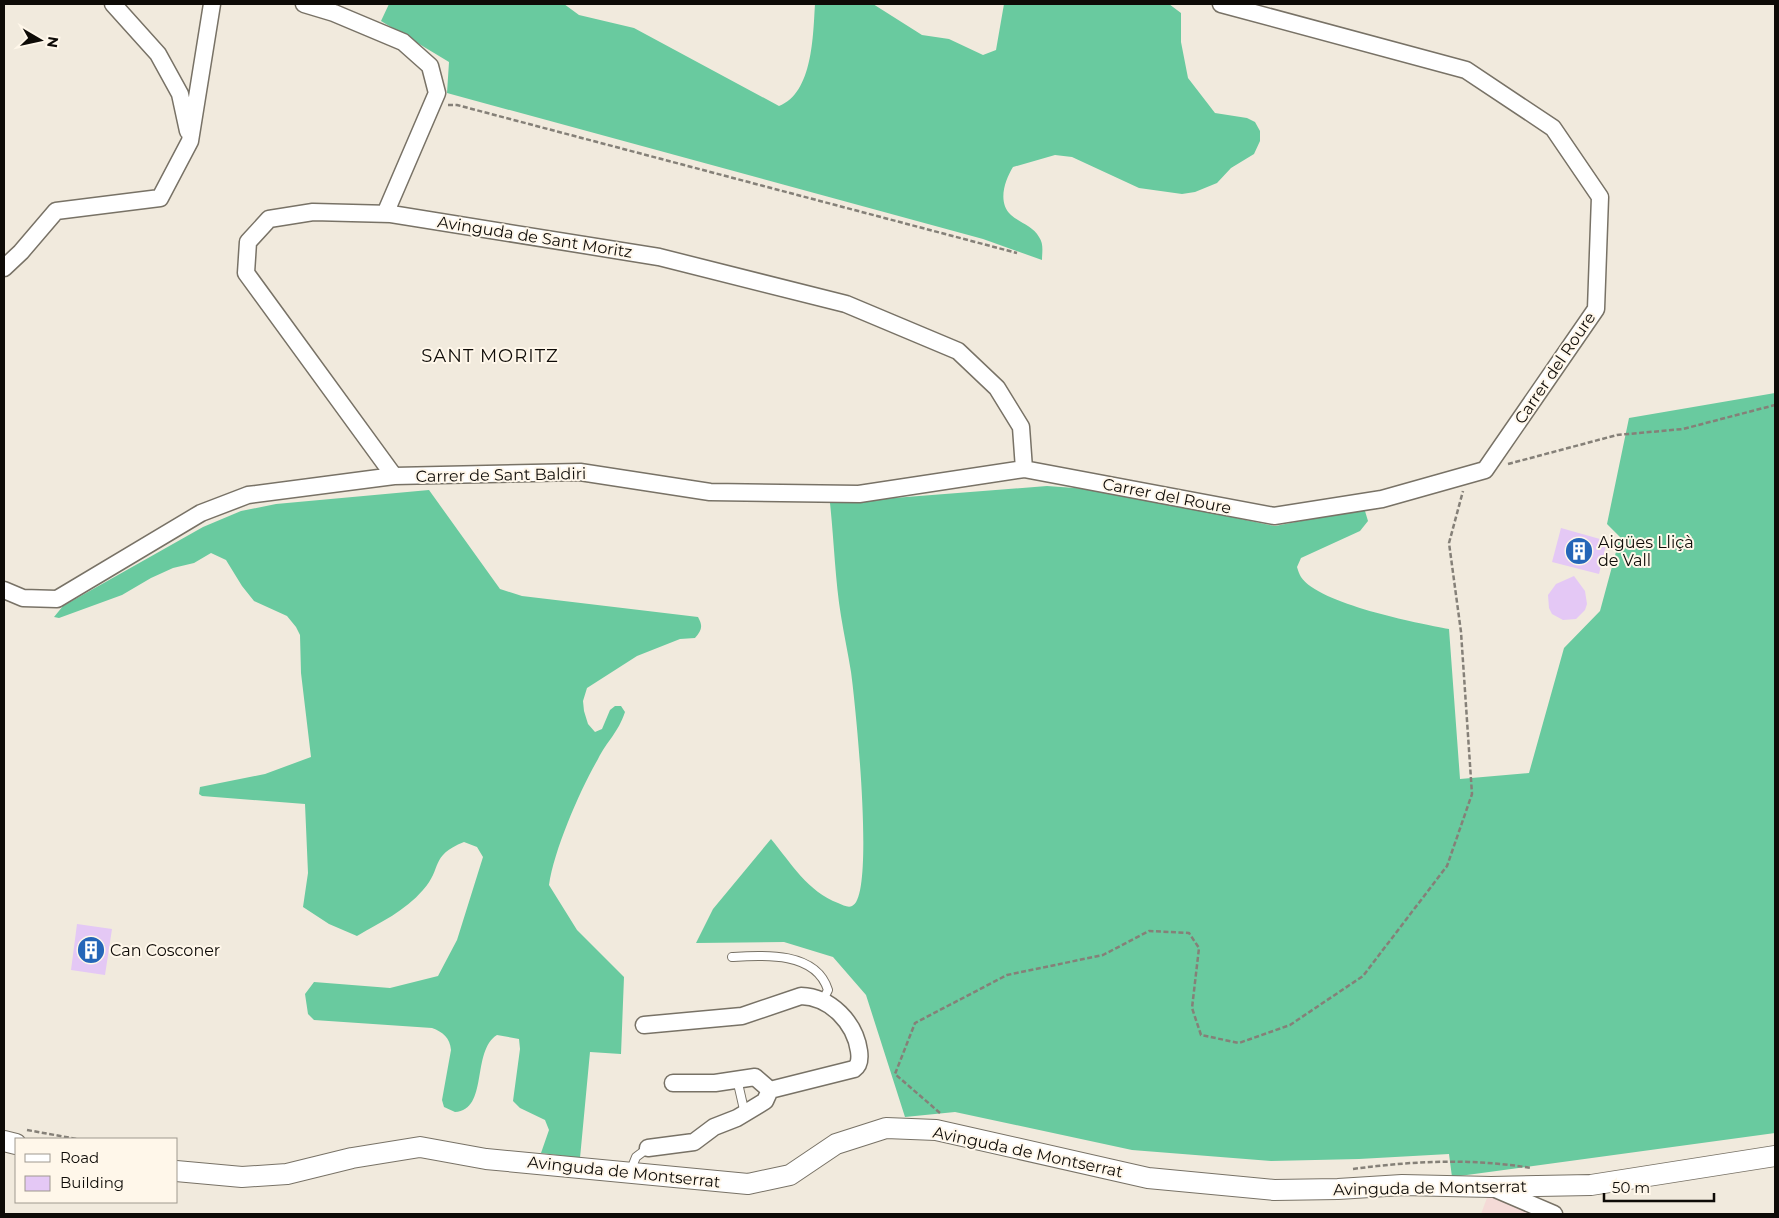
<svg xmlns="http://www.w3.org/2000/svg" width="1779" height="1218" font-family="Montserrat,sans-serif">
<rect width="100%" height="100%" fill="#f1eadd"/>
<path fill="#f4dad7" d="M1491 1187 1554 1214H1481Z"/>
<path fill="#69ca9f" d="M389 4H564L579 15 634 28 779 106C813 93 813 35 815 4H873L922 35 949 39 983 55 996 50 1004 4H1169L1181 13V42L1188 78 1215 113 1247 118 1255 122 1260 131V141L1254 154 1231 168 1217 183 1195 192 1182 194 1139 188 1072 157 1055 155 1013 167C1005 180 997 202 1011 215 1020 223 1033 226 1039 237 1044 244 1042 252 1042 260L983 239 447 93 449 62 381 21Z
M1775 393V1133L1452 1177 1449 1154 1359 1159 1271 1161 1132 1150 955 1112 905 1117 866 995 833 957 784 942 696 943 713 909 771 839C791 863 808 892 838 903 843 905 848 908 852 906 876 898 855 700 851 672 848 653 844 635 841 616 835 579 834 540 830 503L1047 486 1102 490 1275 526 1358 510 1365 511 1368 521 1360 531 1301 558 1297 567C1298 570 1299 574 1301 577 1319 604 1417 623 1449 629L1460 779 1529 773 1564 648 1600 611 1620 537 1607 524 1629 418Z
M429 490 500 589 522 596 698 617C703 626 702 630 695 638L680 639 637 656 587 688 583 701 584 711 588 724 595 732 602 729 610 710 615 706H621L625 712C618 733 607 741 598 759 580 790 554 850 549 885L577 930 624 977 621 1054 590 1052 580 1158 541 1153 549 1130 545 1120 520 1108 513 1101 520 1049 519 1039 497 1035C471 1051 489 1110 455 1112L444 1107 442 1100 451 1050C450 1038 443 1032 432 1028L314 1020 308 1014 305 994 314 982 390 988 438 976 457 940 483 857 477 847 464 842C429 856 443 868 423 890 405 911 381 922 357 936L329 924 303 907 308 873 305 804 202 796 199 794 200 787 265 774 311 757 301 673 300 635 296 627 287 616 254 601 242 586 226 560 211 553 194 563 173 568 151 578 122 595 59 618 54 617 63 606 203 527 241 511 276 504Z"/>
<path fill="#e4c8f5" d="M1561 528 1607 541 1599 574 1552 562Z
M1574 576 1585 591 1587 604 1585 610 1576 619 1563 620 1552 614 1549 608 1548 595 1556 584Z
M77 924 112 929 105 975 71 970Z"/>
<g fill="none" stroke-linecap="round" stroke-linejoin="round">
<defs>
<path id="service" d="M732 957C763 955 816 951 828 990L822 1002
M737 1079 745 1114
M630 1172 636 1157 648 1148"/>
<path id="minor" d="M113 4 158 54 180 94 188 131
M304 4 334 13 403 42 430 66 437 93 385 214
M4 268 21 252 56 211 160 198 190 141 212 4
M394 476 246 273 248 242 269 219 313 212 391 214 659 257 846 304 958 351 997 388 1021 427 1024 469
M4 590 23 598 57 599 201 513 248 495 394 476 580 472 710 492 859 494 1024 469 1274 516 1382 499 1485 470 1596 309 1600 197 1553 128 1466 70 1221 4
M644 1025 742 1016 801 996C831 997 855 1023 859 1051 860 1058 860 1065 854 1069L770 1090 765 1101 737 1118 714 1127 694 1142 648 1148
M673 1083H715L755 1077 770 1090
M1493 1188 1554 1214"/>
<path id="tertiary" d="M4 1141 16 1144
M176 1171 242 1177 287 1174 352 1158 420 1147 486 1159 748 1184 790 1175 836 1144 886 1128 936 1130 1148 1178 1274 1190 1338 1189 1402 1185 1491 1187 1591 1185 1775 1156"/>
</defs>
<use href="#service" stroke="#787266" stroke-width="10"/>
<use href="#minor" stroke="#787266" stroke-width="19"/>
<use href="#tertiary" stroke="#787266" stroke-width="22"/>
<path stroke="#858078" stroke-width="2.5" stroke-dasharray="5 2.5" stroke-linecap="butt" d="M448 105H457L1017 253
M1508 464 1617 435 1683 429 1775 405
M940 1113 895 1074 915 1023 1007 975 1103 955 1149 931 1189 933 1199 948 1192 1008 1201 1035 1239 1043 1290 1025 1363 976 1447 866 1472 794 1461 632 1449 543 1463 491
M27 1130 77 1139
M1353 1169C1412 1161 1472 1158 1531 1168"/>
<use href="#service" stroke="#fff" stroke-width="8"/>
<use href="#minor" stroke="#fff" stroke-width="16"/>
<use href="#tertiary" stroke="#fff" stroke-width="20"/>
</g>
<defs>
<symbol id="building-disc" viewBox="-11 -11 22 22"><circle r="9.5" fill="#2566b8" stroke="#fff7ea"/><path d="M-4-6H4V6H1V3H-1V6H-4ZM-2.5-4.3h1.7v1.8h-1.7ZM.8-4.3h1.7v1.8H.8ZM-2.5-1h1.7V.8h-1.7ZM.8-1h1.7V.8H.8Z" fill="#fff"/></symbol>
</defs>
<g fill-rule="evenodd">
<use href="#building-disc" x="1563" y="535" width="32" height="32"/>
<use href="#building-disc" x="75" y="934" width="32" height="32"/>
</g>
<g text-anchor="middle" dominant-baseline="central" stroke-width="4" stroke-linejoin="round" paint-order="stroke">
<g font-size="16" fill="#0e0b07" stroke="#fff7ea">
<text transform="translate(535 237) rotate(9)">Avinguda de Sant Moritz</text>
<text transform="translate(1555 368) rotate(-56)">Carrer del Roure</text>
<text transform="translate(501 475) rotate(-1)">Carrer de Sant Baldiri</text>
<text transform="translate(1167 496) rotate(11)">Carrer del Roure</text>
<text transform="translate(1028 1152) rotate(12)">Avinguda de Montserrat</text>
<text transform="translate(624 1172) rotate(6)">Avinguda de Montserrat</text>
<text transform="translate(1430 1188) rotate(-1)">Avinguda de Montserrat</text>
</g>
<g font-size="16" fill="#0e0b07" stroke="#fff7ea" text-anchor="start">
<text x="1598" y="542">Aigües Lliçà<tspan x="1598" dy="18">de Vall</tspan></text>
<text x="110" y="950">Can Cosconer</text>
</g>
<g font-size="18" letter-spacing="1" fill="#0e0b07" stroke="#fff7ea">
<text x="490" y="356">SANT MORITZ</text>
</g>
</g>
<rect width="1779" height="1218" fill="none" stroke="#0e0b07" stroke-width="10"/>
<rect x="15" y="1138" width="162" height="65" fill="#fff7ea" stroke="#9f998f"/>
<rect x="25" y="1154" width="25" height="8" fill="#ffffff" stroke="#9f998f"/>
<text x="60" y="1163" font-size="15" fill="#0e0b07">Road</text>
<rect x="25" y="1176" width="25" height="15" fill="#e4c8f5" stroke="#9f998f"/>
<text x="60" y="1188" font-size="15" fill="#0e0b07">Building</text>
<g transform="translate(40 40) rotate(99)" stroke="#fff7ea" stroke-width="4" paint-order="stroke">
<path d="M0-4L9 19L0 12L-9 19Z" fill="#0e0b07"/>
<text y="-8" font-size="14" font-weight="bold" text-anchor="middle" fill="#0e0b07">N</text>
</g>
<path d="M1604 1193v8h110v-8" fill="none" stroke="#0e0b07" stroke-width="2.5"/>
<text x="1612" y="1193" font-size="15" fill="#0e0b07" stroke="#fff7ea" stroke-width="4" paint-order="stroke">50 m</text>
</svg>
